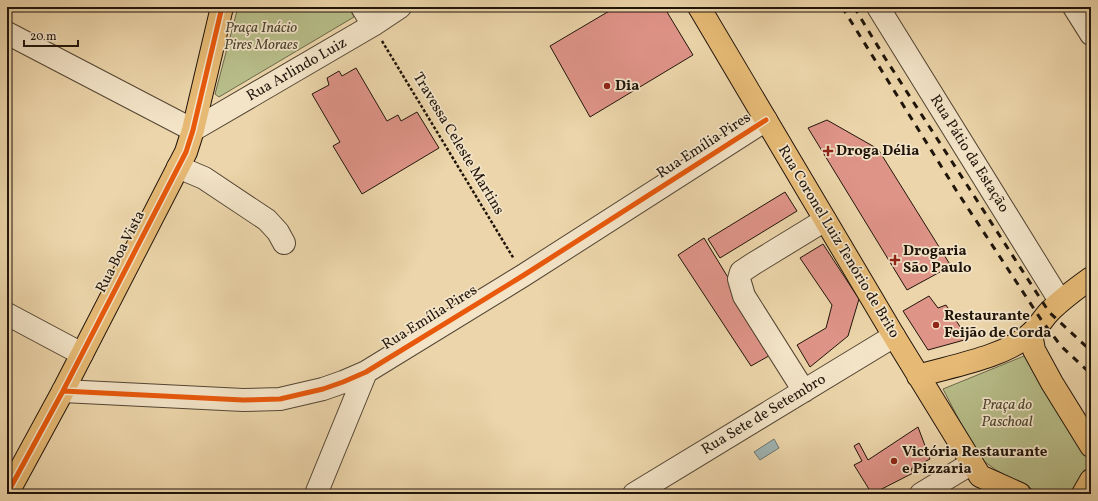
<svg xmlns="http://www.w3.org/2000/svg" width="1098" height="501" font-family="Vollkorn,serif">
<rect width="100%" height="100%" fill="#ecd5aa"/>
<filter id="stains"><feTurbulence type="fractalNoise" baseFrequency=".005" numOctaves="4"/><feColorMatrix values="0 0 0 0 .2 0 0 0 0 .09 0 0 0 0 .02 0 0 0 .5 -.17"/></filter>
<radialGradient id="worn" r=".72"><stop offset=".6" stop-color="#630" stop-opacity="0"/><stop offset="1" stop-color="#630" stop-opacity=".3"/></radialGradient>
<path fill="#b7bd89" stroke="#6c694a" d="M238 7H349L354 17 219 97 215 94Z
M1029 354 1090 458C1094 474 1087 481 1078 494H1041L996 470 981 459 972 445 943 389Z"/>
<path fill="#9fb5b5" stroke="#6c7571" d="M774 439 779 448 760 460 754 452Z"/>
<path fill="#df9488" stroke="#20150b" d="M616 7H664L693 55 590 117 550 46Z
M356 68 387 121 398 115 401 121 417 112 439 148 362 194 333 146 340 142 312 94 329 85 327 78 339 71 342 76Z
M827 120 878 149 951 266 907 290 808 128Z
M785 192 797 211 720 258 708 239Z
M704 238 774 353 751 366 678 255Z
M823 244 859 299 848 336 810 367 797 345 826 328 832 305 800 258Z
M929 296 938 308 946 305 968 339 928 350 903 311Z
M918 427 930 459 911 469 913 473 872 494 854 465 862 461 854 446 859 443 868 460Z"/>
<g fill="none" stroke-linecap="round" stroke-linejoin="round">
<defs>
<path id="minor" d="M362 7 373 25
M878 7 1060 301
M1074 7 1091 34
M7 33 193 130 373 25 400 7
M178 167 204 178 267 220 278 232 284 243
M7 314 82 354
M63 391 243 400 280 399 323 389 343 382 366 372 524 275 766 120
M804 391 744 296 739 279 741 272 753 264 825 220
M316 494 366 372
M634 494 894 336
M921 494 972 463"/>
<path id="major" d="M699 7 894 336 980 476 1020 494
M1031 334 1034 350 1052 383 1091 446
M918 376C951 366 1005 357 1030 334 1038 328 1043 318 1050 311 1063 298 1077 288 1091 278
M7 494 63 391 186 152 193 130 222 7
M1083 494 1091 480"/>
</defs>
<use href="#minor" stroke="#534533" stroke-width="24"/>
<use href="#major" stroke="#20150b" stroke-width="24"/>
<path stroke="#20150b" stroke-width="2.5" stroke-dasharray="3 2" stroke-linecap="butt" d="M382 41 514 259"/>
<use href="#minor" stroke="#f3e4c8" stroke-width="22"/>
<use href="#major" stroke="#e6ba75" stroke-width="22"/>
<path stroke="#20150b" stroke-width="3" stroke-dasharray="7 7" stroke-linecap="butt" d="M842 7 956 190 1042 321 1061 346 1091 374
M854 7 885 58 1049 312 1091 351"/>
<defs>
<path id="cycleway" d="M63 391 243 400 280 399 323 389 343 382 366 372 524 275 766 120
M7 494 63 391 186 152 193 130 222 7"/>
</defs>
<use href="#cycleway" stroke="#f3e4c8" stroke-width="8"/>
<use href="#cycleway" stroke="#e8590c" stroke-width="5"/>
</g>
<g fill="#8f2418" stroke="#f3e4c8" stroke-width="1.5">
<circle cx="607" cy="86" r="4"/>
<path d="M826 145h4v4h4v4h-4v4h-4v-4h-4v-4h4z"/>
<path d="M893 254h4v4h4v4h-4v4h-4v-4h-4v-4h4z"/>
<circle cx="936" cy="325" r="4"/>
<circle cx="894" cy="461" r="4"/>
</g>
<g text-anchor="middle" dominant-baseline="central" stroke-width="3.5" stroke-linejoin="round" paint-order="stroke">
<g font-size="15" font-style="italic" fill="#4d4731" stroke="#f3e4c8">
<text x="261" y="28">Praça Inácio<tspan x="261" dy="17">Pires Moraes</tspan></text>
<text x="1007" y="405">Praça do<tspan x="1007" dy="17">Paschoal</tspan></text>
</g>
<g font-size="15" fill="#20150b" stroke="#f3e4c8">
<text transform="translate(297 70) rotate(-30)">Rua Arlindo Luiz</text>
<text transform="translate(458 144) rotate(59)">Travessa Celeste Martins</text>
<text transform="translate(704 146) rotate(-33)">Rua Emília Pires</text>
<text transform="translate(969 154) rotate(58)">Rua Pátio da Estação</text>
<text transform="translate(838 242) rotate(59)">Rua Coronel Luiz Tenório de Brito</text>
<text transform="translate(121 252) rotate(-63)">Rua Boa Vista</text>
<text transform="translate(430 318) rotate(-32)">Rua Emília Pires</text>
<text transform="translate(764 415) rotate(-31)">Rua Sete de Setembro</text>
</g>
<g font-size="15" font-weight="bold" fill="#20150b" stroke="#f3e4c8" text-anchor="start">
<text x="615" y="86">Dia</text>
<text x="836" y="151">Droga Délia</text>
<text x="903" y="251">Drogaria<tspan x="903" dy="17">São Paulo</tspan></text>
<text x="944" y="316">Restaurante<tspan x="944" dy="17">Feijão de Corda</tspan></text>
<text x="902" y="452">Victória Restaurante<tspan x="902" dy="17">e Pizzaria</tspan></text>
</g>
</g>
<rect width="1098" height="501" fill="none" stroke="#ecd5aa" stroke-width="24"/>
<rect x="8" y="8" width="1082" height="485" fill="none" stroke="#20150b" stroke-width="2"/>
<rect x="12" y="12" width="1074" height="477" fill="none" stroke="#20150b"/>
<path d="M24 40v6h54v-6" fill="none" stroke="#20150b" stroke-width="2"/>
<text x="30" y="40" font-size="12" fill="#20150b" stroke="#f3e4c8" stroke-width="3" paint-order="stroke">20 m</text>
<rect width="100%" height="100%" filter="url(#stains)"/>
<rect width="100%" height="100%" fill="url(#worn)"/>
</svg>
